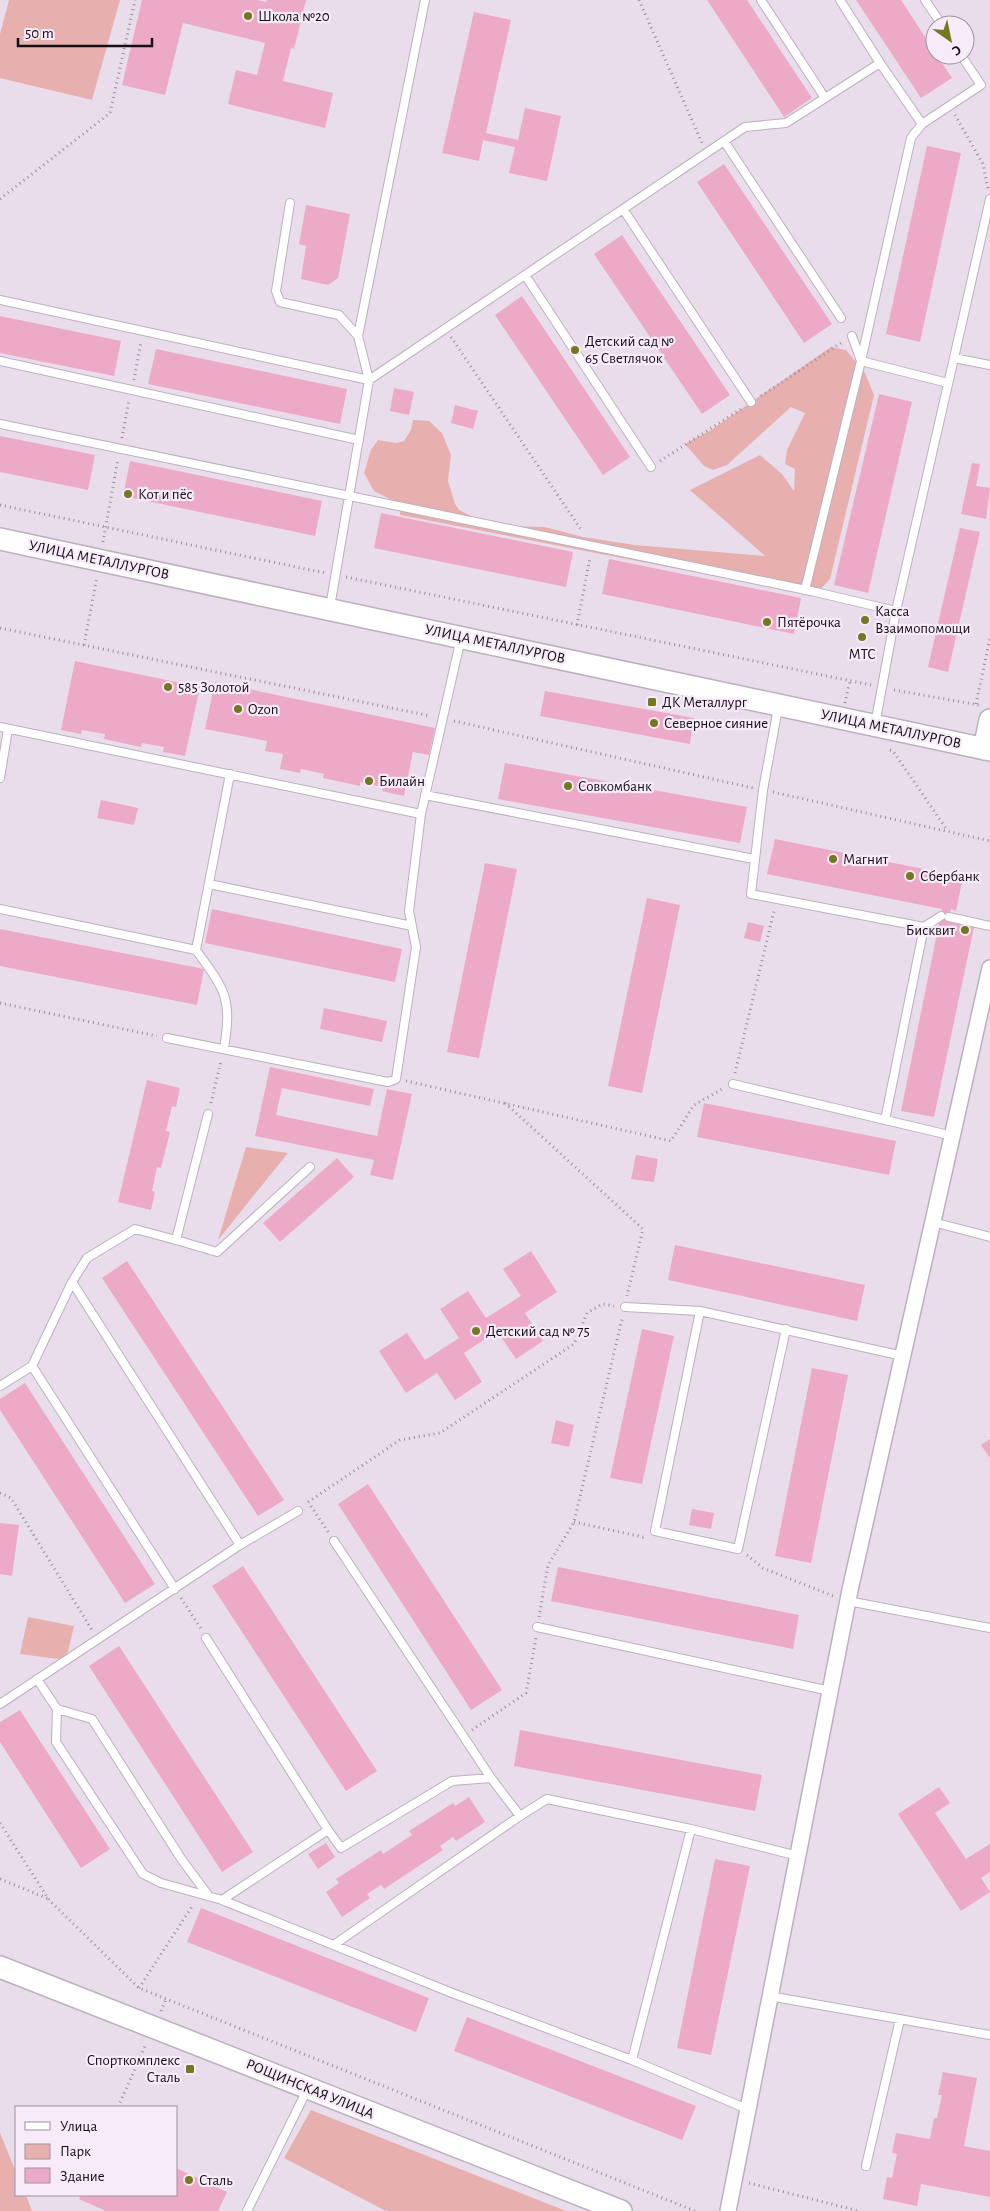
<svg xmlns="http://www.w3.org/2000/svg" width="990" height="2211" font-family="'Alegreya Sans',sans-serif">
<rect width="100%" height="100%" fill="#e9ddec"/>
<path fill="#e7b0ae" d="M9 0H120L92 100 0 78V34Z
M831 347 846 350 865 373 874 395 830 579 817 593H803L400 515V504L374 491 364 473 371 450 378 440 396 443 404 441 411 430 413 420 429 421 442 433 451 455 448 481 455 504 459 510 479 520 503 526 545 527 583 537 635 545 765 556 690 490 760 455 782 474 794 491 795 469 785 464 787 450 805 413 791 407 727 465 713 470 704 466 685 444 711 430Z
M246 1147 288 1153 218 1240Z
M28 1617 74 1626 66 1660 20 1654Z
M311 2110 566 2211H386L284 2158Z
M0 2133 16 2172V2195H26L32 2211H0Z"/>
<path fill="#ecaac7" d="M142 0H257L266 2 267 0H306L294 49 291 48 283 81 333 93 325 128 228 104 236 70 257 75 265 43 183 23 165 95 122 85Z
M707 0H747L812 98 784 117Z
M856 0H901L935 52V55H937L952 78 921 98Z
M474 12 511 20 486 133 518 140 525 108 561 116 547 181 509 173 515 147 483 140 479 161 442 153Z
M927 146 961 153 920 342 886 334Z
M724 164 832 324 804 343 697 182Z
M306 205 350 214 338 278 328 285 301 279 306 246 299 244Z
M622 235 730 395 702 414 594 254Z
M522 296 630 457 603 475 495 315Z
M0 316 121 341 114 376 0 353Z
M156 349 347 389 340 424 148 384Z
M394 388 414 392 409 415 390 411Z
M879 394 912 402 868 593 834 585Z
M455 405 478 411 473 429 451 423Z
M0 436 95 455 88 490 0 472Z
M130 461 322 501 315 536 123 496Z
M972 463 980 464 976 486 990 488 986 519 961 514Z
M381 513 573 552 566 587 374 548Z
M960 528 980 532 948 672 928 667Z
M609 559 801 598 794 634 602 594Z
M75 661 200 687 185 756 163 752 164 747 142 743 141 747 104 739 105 734 82 730 81 734 61 730Z
M215 682 435 728 429 755 413 752 404 796 382 791 383 787 360 782V786L323 778 324 774 301 769 300 773 280 769 283 754 265 751 267 741 205 729Z
M545 691 694 718 690 744 540 716Z
M505 763 747 807 740 843 498 799Z
M101 800 138 808 134 825 97 818Z
M775 839 963 877 956 911 951 909 948 922 974 927 934 1117 901 1111 942 909 767 874Z
M485 863 517 869 479 1058 447 1052Z
M647 898 680 905 642 1093 608 1086Z
M212 909 402 949 395 982 205 943Z
M748 922 764 926 760 942 744 938Z
M0 929 204 969 197 1005 0 966Z
M324 1008 387 1021 382 1042 320 1029Z
M270 1067 374 1089 370 1106 282 1088 276 1115 377 1136 387 1089 412 1094 393 1180 370 1175 374 1160 255 1136Z
M147 1080 180 1088 176 1107 172 1106 166 1131 170 1132 161 1168 157 1167 152 1191 155 1192 151 1210 118 1202Z
M704 1103 896 1141 889 1175 697 1137Z
M636 1155 658 1159 654 1182 631 1179Z
M337 1158 354 1177 280 1242 263 1223Z
M675 1245 865 1285 857 1321 668 1280Z
M531 1251 557 1292 525 1313 543 1341 516 1359 497 1331 464 1353 482 1382 455 1400 437 1373 406 1393 379 1351 407 1333 425 1360 459 1338 440 1309 468 1291 486 1318 521 1296 503 1269Z
M127 1261 284 1500 258 1516 102 1278Z
M642 1329 674 1336 642 1484 610 1478Z
M812 1368 848 1375 811 1563 775 1556Z
M25 1383 155 1584 125 1603 0 1410V1399Z
M556 1420 574 1425 569 1447 551 1443Z
M990 1439V1458L981 1445Z
M368 1484 502 1690 471 1710 338 1504Z
M692 1509 714 1513 711 1529 689 1525Z
M0 1523 19 1525 12 1576 0 1574Z
M243 1566 377 1771 346 1791 212 1586Z
M558 1567 799 1615 793 1649 551 1601Z
M119 1646 253 1852 222 1872 89 1666Z
M20 1710 110 1849 81 1868 0 1742V1722Z
M520 1730 762 1775 755 1811 514 1766Z
M939 1787 950 1803 935 1813 966 1859 990 1844V1872L981 1878 990 1892 961 1911 898 1814Z
M469 1797 485 1822 456 1841 453 1837 440 1846 443 1850 384 1889 381 1885 367 1894 370 1898 342 1917 326 1892 339 1883 336 1879 381 1850 383 1854 412 1835 409 1831 453 1803 455 1806Z
M326 1843 335 1857 318 1869 308 1854Z
M715 1859 750 1866 711 2055 677 2048Z
M201 1908 429 1998 416 2032 187 1942Z
M467 2017 696 2106 682 2140 454 2051Z
M943 2072 977 2078 964 2146 990 2151V2197L921 2184 917 2206 883 2199 887 2177 892 2178 897 2154 892 2153 896 2133 930 2139 934 2118H937L942 2095H938Z
M176 2168 227 2192 218 2211H106L79 2199 81 2195H176Z"/>
<g fill="none" stroke-linecap="round" stroke-linejoin="round">
<defs>
<path id="lane" d="M761 0 825 98
M925 0 942 25
M922 124 981 85 961 55
M724 141 841 318
M290 203 276 291 280 302 339 315 358 336
M623 209 751 402
M525 275 651 467
M0 300 369 380 358 336 425 0
M852 336 861 361 948 383
M954 358 990 199
M0 361 359 440
M0 424 811 591 896 611
M805 590 861 361 911 138 922 124 880 63
M330 607 369 380 745 127 786 123 880 63 840 0
M778 708 763 790 751 894 924 927 885 1120
M875 725 896 611 954 358 990 365
M0 727 421 814
M0 778 8 729
M425 795 754 859
M209 884 412 926
M0 909 196 950C226 991 232 998 224 1049
M949 917 990 926
M924 927 941 916
M196 950 230 774
M167 1038 388 1082 396 1079 416 947 409 911 421 814 461 638
M733 1084 953 1136
M933 1222 990 1237
M176 1240 217 1252 310 1167
M72 1282 240 1545
M625 1307 700 1311
M786 1329 738 1549 655 1531 700 1311 903 1356
M32 1366 175 1589
M0 1386 32 1366 72 1282 87 1258 135 1229 176 1240 208 1114
M334 1541 491 1778
M848 1601 990 1628
M537 1627 830 1691
M206 1638 328 1830
M37 1679 57 1709 92 1719 182 1860 208 1895
M0 1704 240 1545 298 1511
M57 1709 56 1742 143 1874 161 1883 222 1900 328 1830 341 1848 452 1781 491 1778 520 1816 547 1799 691 1829 798 1856
M222 1900 452 1993 632 2060 747 2109
M335 1944 520 1816
M769 1996 990 2035
M632 2060 691 1829
M866 2166 900 2019
M247 2211 307 2090"/>
<path id="street" d="M728 2211 850 1590 990 968"/>
<path id="secondary" d="M0 539C330 609 660 682 990 750
M984 749 990 720
M0 1967 621 2211"/>
</defs>
<use href="#lane" stroke="#bcb0bf" stroke-width="10"/>
<use href="#street" stroke="#bcb0bf" stroke-width="18"/>
<use href="#secondary" stroke="#bcb0bf" stroke-width="24"/>
<path stroke="#978e9a" stroke-width="3" stroke-dasharray="1 4" stroke-linecap="butt" d="M639 0 702 143
M955 115 983 164 988 189
M0 199 110 113 135 0
M451 337 582 531
M134 380 141 342
M761 396 841 343
M122 438 129 400
M660 461 741 409
M0 505 325 573
M103 542 118 459
M346 577 871 685
M577 625 590 558
M0 628 431 716
M84 645 97 577
M894 690 979 705
M845 703 850 681
M976 704 990 638
M454 721 753 788
M890 750 893 751 947 830
M773 792 990 841
M0 1003 157 1036
M735 1073 774 911
M406 1081 671 1141 694 1105 724 1088
M211 1103 221 1061
M505 1103 643 1229 627 1296
M0 1493 11 1498 92 1630
M308 1502 400 1440 440 1433 574 1344 587 1313 603 1304 614 1306
M311 1506 328 1532
M574 1522 643 1537 646 1536
M747 1555 763 1568 833 1596
M181 1598 201 1629
M539 1617 548 1565 574 1522 622 1319
M472 1730 526 1693 536 1638
M0 1823 49 1900 139 1988 695 2211
M0 1879 49 1899
M139 1988 193 1905
M161 2011 166 1999
M118 2107 146 2044
M749 2183 859 2211"/>
<use href="#lane" stroke="#fff" stroke-width="8"/>
<use href="#street" stroke="#fff" stroke-width="15"/>
<use href="#secondary" stroke="#fff" stroke-width="21"/>
</g>
<g fill="#757821" stroke="#f7eaf9" stroke-width="2">
<circle cx="248" cy="16" r="5"/>
<circle cx="575" cy="350" r="5"/>
<circle cx="128" cy="494" r="5"/>
<circle cx="865" cy="620" r="5"/>
<circle cx="767" cy="622" r="5"/>
<circle cx="862" cy="637" r="5"/>
<circle cx="168" cy="687" r="5"/>
<rect x="647" y="697" width="10" height="10" rx="2.5"/>
<circle cx="238" cy="709" r="5"/>
<circle cx="654" cy="723" r="5"/>
<circle cx="369" cy="781" r="5"/>
<circle cx="568" cy="786" r="5"/>
<circle cx="833" cy="859" r="5"/>
<circle cx="910" cy="876" r="5"/>
<circle cx="965" cy="930" r="5"/>
<circle cx="476" cy="1331" r="5"/>
<rect x="185" y="2064" width="10" height="10" rx="2.5"/>
<circle cx="189" cy="2180" r="5"/>
</g>
<g text-anchor="middle" dominant-baseline="central" stroke-width="4.5" stroke-linejoin="round" paint-order="stroke">
<g font-size="15" fill="#130f14" stroke="#f7eaf9" text-anchor="start">
<text x="258" y="16">Школа №20</text>
<text x="585" y="341">Детский сад №<tspan x="585" dy="17">65 Светлячок</tspan></text>
<text x="138" y="494">Кот и пёс</text>
<text x="875" y="611">Касса<tspan x="875" dy="17">Взаимопомощи</tspan></text>
<text x="777" y="622">Пятёрочка</text>
<text x="862" y="654" text-anchor="middle">МТС</text>
<text x="178" y="687">585 Золотой</text>
<text x="662" y="702">ДК Металлург</text>
<text x="248" y="709">Ozon</text>
<text x="664" y="723">Северное сияние</text>
<text x="379" y="781">Билайн</text>
<text x="578" y="786">Совкомбанк</text>
<text x="843" y="859">Магнит</text>
<text x="920" y="876">Сбербанк</text>
<text x="955" y="930" text-anchor="end">Бисквит</text>
<text x="486" y="1331">Детский сад № 75</text>
<text x="180" y="2060" text-anchor="end">Спорткомплекс<tspan x="180" dy="17">Сталь</tspan></text>
<text x="199" y="2180">Сталь</text>
</g>
<g font-size="15" fill="#130f14" stroke="#f7eaf9">
<text transform="translate(99 560) rotate(12)">УЛИЦА МЕТАЛЛУРГОВ</text>
<text transform="translate(495 644) rotate(12)">УЛИЦА МЕТАЛЛУРГОВ</text>
<text transform="translate(891 729) rotate(12)">УЛИЦА МЕТАЛЛУРГОВ</text>
<text transform="translate(310 2089) rotate(22)">РОЩИНСКАЯ УЛИЦА</text>
</g>
</g>
<rect x="15" y="2106" width="162" height="90" fill="#f7eaf9" stroke="#9c929d"/>
<rect x="25" y="2122" width="25" height="8" fill="#ffffff" stroke="#9c929d"/>
<text x="60" y="2131" font-size="15" fill="#130f14">Улица</text>
<rect x="25" y="2144" width="25" height="15" fill="#e7b0ae" stroke="#9c929d"/>
<text x="60" y="2156" font-size="15" fill="#130f14">Парк</text>
<rect x="25" y="2168" width="25" height="15" fill="#ecaac7" stroke="#9c929d"/>
<text x="60" y="2181" font-size="15" fill="#130f14">Здание</text>
<g transform="translate(950 40) rotate(147)"><circle r="24" fill="#f7eaf9" stroke="#9c929d"/>
<path d="M0-4L9 19L0 12L-9 19Z" fill="#757821"/>
<text y="-8" font-size="14" font-weight="bold" text-anchor="middle" fill="#130f14">С</text>
</g>
<path d="M18 38v8h134v-8" fill="none" stroke="#130f14" stroke-width="2.5"/>
<text x="25" y="38" font-size="15" fill="#130f14" stroke="#f7eaf9" stroke-width="4" paint-order="stroke">50 m</text>
</svg>
